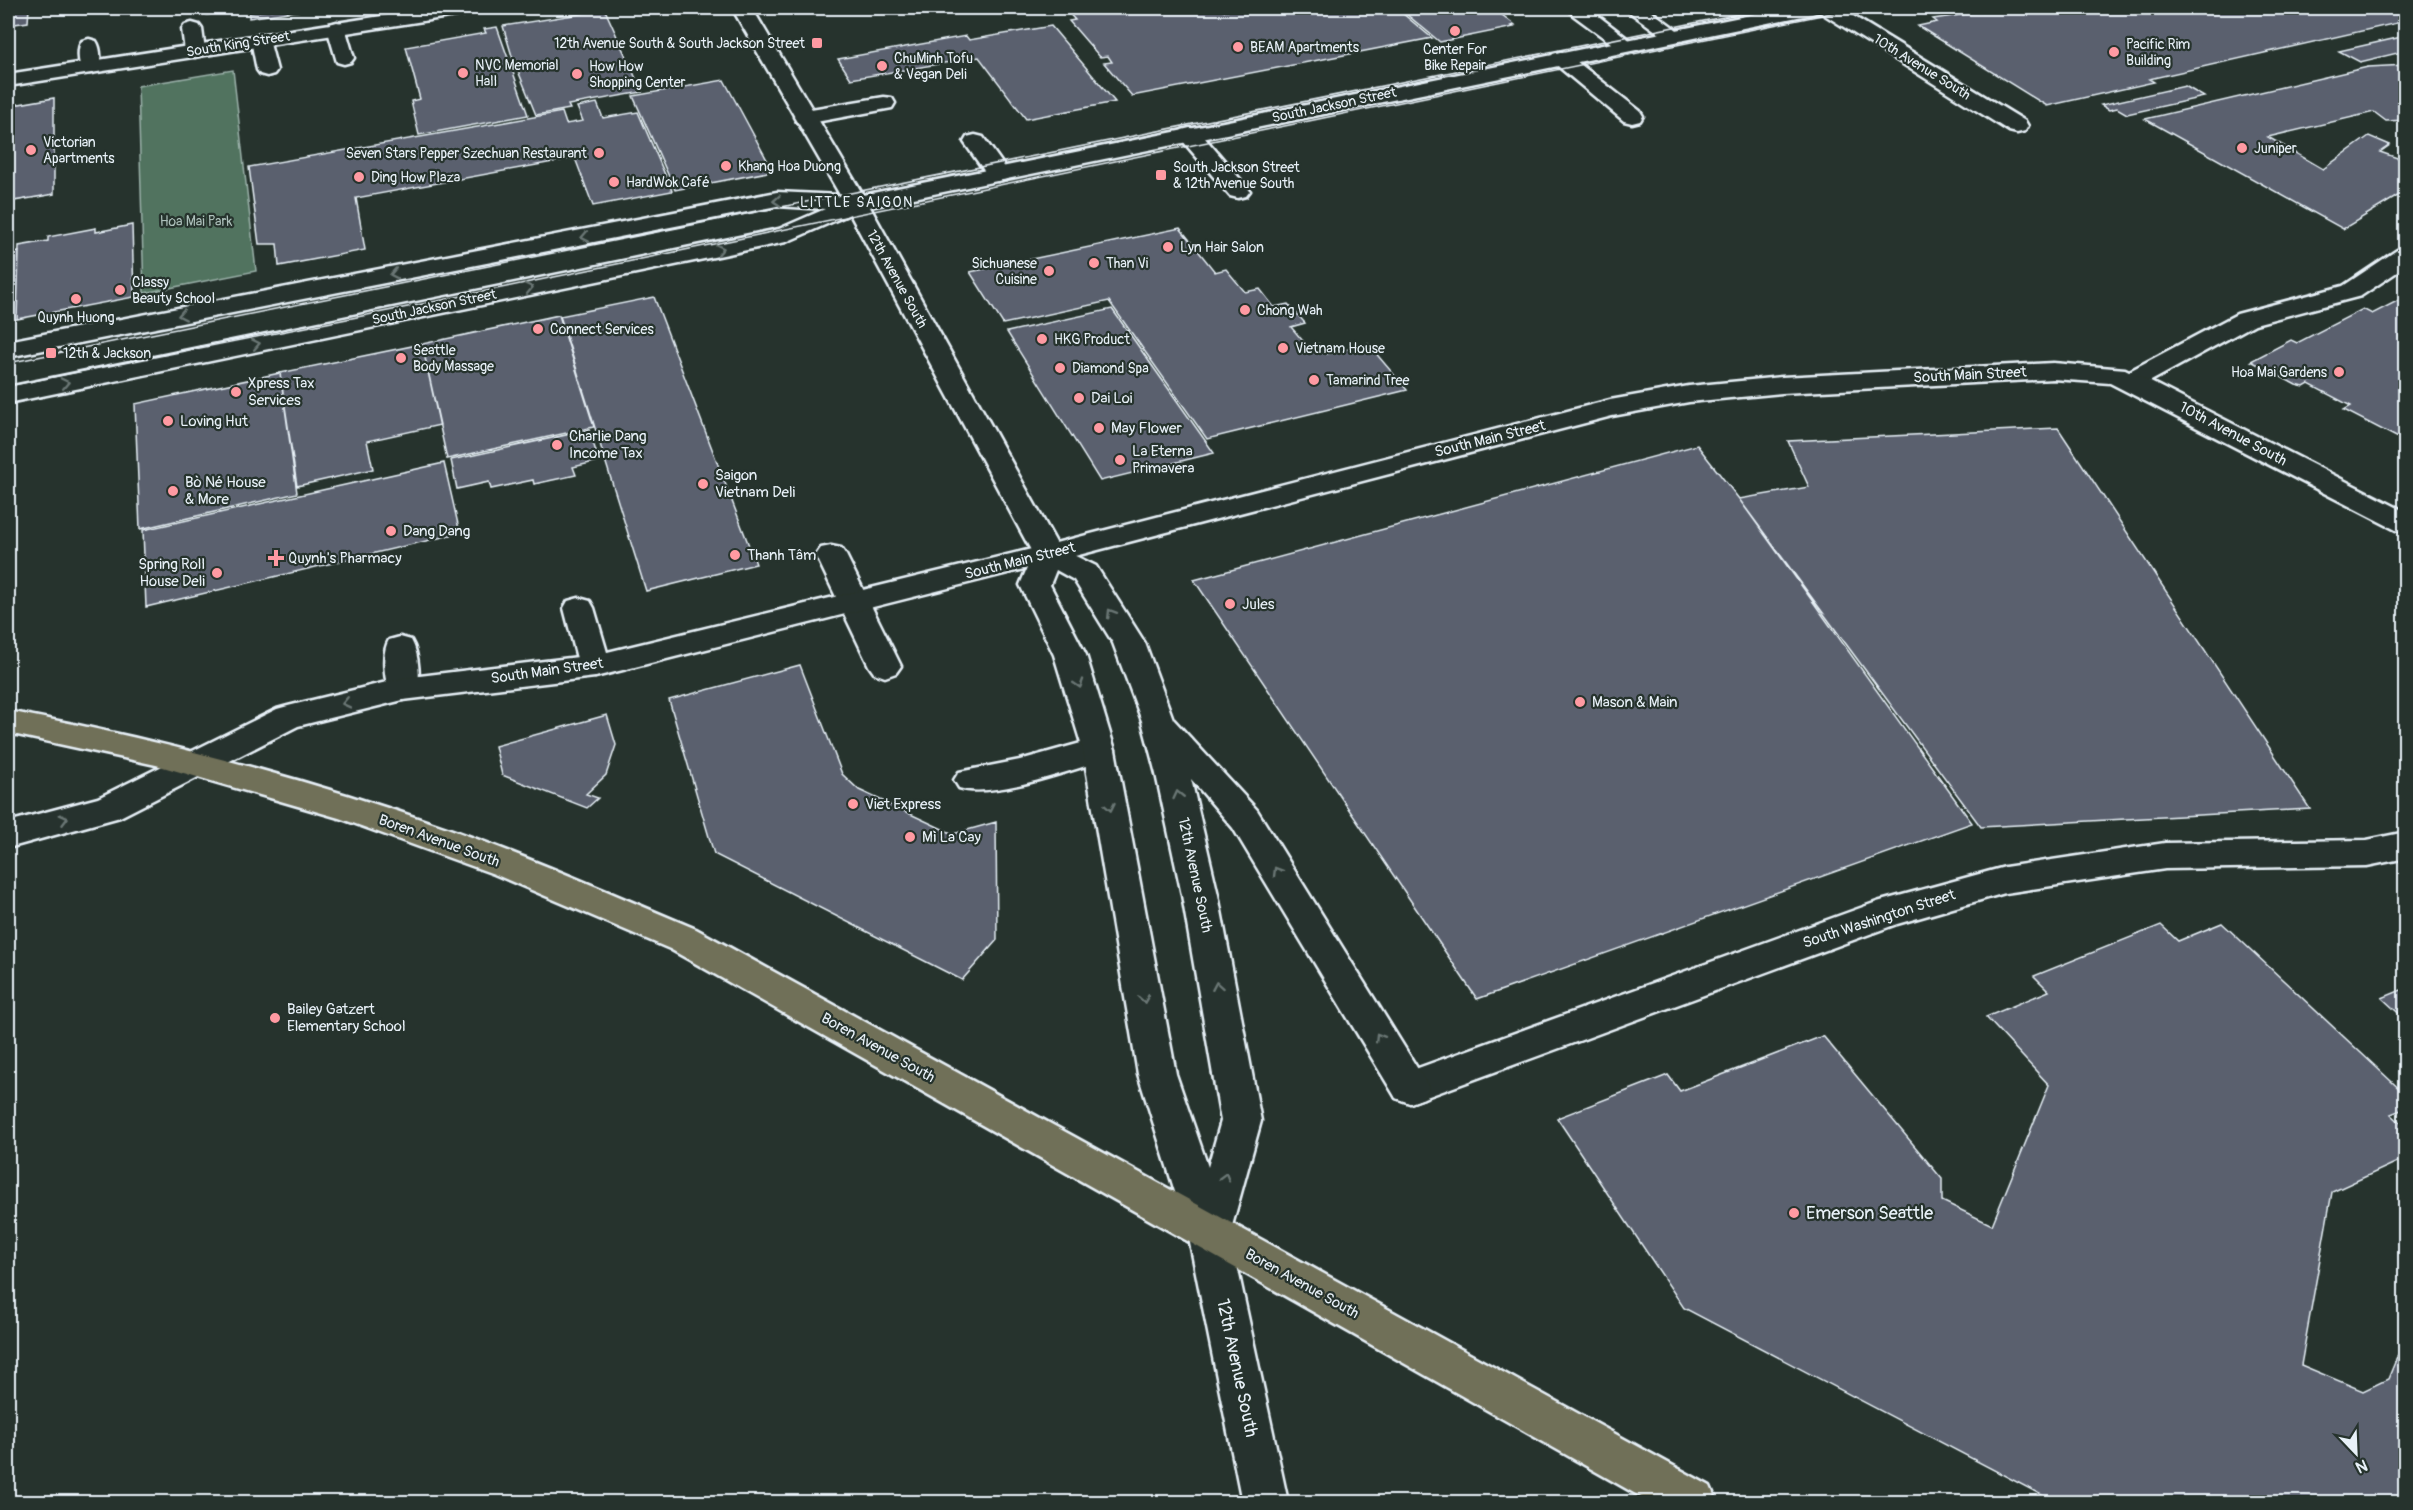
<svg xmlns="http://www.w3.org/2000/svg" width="2413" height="1510" font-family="Pangolin,sans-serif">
<rect width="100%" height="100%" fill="#26332d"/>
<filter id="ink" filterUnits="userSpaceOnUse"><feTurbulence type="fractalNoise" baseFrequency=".0167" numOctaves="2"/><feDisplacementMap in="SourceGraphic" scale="12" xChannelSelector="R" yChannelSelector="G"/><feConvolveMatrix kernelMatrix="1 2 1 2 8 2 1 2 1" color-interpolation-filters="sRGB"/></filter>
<g filter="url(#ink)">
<path fill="#51735e" stroke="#9cb2ab" stroke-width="1.5" d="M233 70 256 271 144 293 138 86Z"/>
<path fill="#5a606e" stroke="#e8f1f8" stroke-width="1.5" d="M8 8H29L28 22 8 25Z
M206 8H252L207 15Z
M282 8H315L249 18V13Z
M1057 8H1220L1223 11 1243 8H1396L1432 38 1132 96 1104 63 1112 62 1108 56 1100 57 1069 21 1075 20 1067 11 1061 12Z
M1399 8H1493L1515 25 1512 26 1514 27 1440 42Z
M2007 8H2399L2406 11V21L2149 79 2154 82 2047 106 1918 26 1937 22 1933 19Z
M605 10 642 92 568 105 570 109 536 115 512 56 503 26Z
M1051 26 1115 102 1026 119 979 57 851 79 838 59 966 36 969 40Z
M497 27 528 115 419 135 411 101 420 99 406 47 486 33 484 29Z
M2406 36V51L2360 62 2339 51Z
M2406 65V120L2386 121 2374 112 2268 137 2323 169 2369 136 2390 145 2380 152 2406 161V191L2343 229 2145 119 2368 67Z
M724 80 773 171 675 190 633 96Z
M2185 86 2204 97 2127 114 2117 108 2109 110 2101 105Z
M54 98V194L8 202V106Z
M597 103 603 118 638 112 672 191 593 206 575 158 356 198 365 250 279 266 277 244H259L249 167 562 112 566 124 583 121 577 107Z
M132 225 134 297 17 319 19 246 48 241V237L96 228V232Z
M1180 228 1215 272 1226 269 1245 292 1260 289 1274 307 1288 304 1305 323 1291 327 1308 347 1319 344 1327 354 1368 344 1407 390 1207 439 1109 301 1003 324 970 272Z
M19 252 17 319 8 321V254Z
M654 297 756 564 646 591 560 316Z
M2401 299 2406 301V442L2344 410 2351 406 2309 384 2304 387 2296 385 2251 361 2291 340 2297 343 2363 309 2372 314Z
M1112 309 1214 453 1100 481 1007 332Z
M559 315 594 427 447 459 422 344Z
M422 344 440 425 367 441 373 469 297 486 280 373Z
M280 373 297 493 140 529 135 404Z
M2058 428 2310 809 1981 827 1739 499 1809 487 1788 441Z
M589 430 599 461 573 467 576 475 534 484 533 480 491 489 489 482 457 489 451 460Z
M1697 445 1739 499 1972 823 1477 999 1194 580Z
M444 463 460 533 146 607 143 530Z
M800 665 842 774 859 790 953 834 996 822 997 940 962 980 714 854 669 700Z
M607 715 616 745 606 775 586 794 598 798 587 808 502 775 495 746Z
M2222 923 2406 1095V1108L2391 1114 2406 1128V1158L2332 1192 2301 1365 2363 1391 2388 1379 2406 1336V1502H2055L1684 1308 1557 1118 1668 1075 1680 1091 1823 1036 1942 1179V1201L1992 1225 2049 1085 1986 1017 2049 991 2034 976 2161 925 2178 941Z
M2406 988V1020L2382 998Z"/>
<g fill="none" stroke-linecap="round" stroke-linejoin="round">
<defs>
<path id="service" d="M1572 8H1588L1636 45 1633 49H1619L1573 15 1570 11Z
M1624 8H1647L1684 35 1681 39H1667Z
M337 22 344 24 354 58 351 62 344 64 337 62 327 28 330 24Z
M192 23 199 25 202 29 205 51 202 55 195 57 188 55 185 51 182 29 185 25Z
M261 34 268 36 277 70 274 74 267 76 260 74 257 70 251 40 254 36Z
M89 39 96 41C101 48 102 64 97 71L90 73 83 71C78 64 77 48 82 41Z
M1560 52 1567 54 1640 111 1643 116 1640 121 1632 123 1624 121 1553 62 1550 58 1553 54Z
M884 97 892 98 895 103 892 108 805 124 797 122 794 117 797 112 805 110Z
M1190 128 1198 130 1246 186 1250 191 1246 196 1238 198 1230 196 1182 140 1179 135 1182 130Z
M975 135 983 137 1006 169 1009 174 1006 179 998 181 990 179 964 142 967 137Z
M2406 248V266L2361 296 2255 324 2140 387 2131 389 2122 387 2118 381 2122 375 2237 314 2343 286 2397 250Z
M831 546 841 548 846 555 901 666 896 673 885 677 874 673 869 666 816 555 821 548Z
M579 598 590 601 594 608 611 666 606 673 595 677 584 673 579 666 564 608 568 601Z
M400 637 411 640C419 653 422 683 414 697L403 700 392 697C384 683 381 653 389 640Z
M1099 738 1111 742 1115 750 1111 758C1074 769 993 799 959 788L954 780 959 772 1020 760Z"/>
<path id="minor" d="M433 8H478L475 12 468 14 8 86V74Z
M1817 8H1840L2025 121 2028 126 2025 131 2017 133 2009 131 1820 12Z
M2053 363 2125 369 2406 512V533L2396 530 2110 383 2053 379 1782 393 1689 402 1612 416 1048 563 595 677 403 700 298 726 120 817 8 848V822L98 798 277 709 288 706 403 678 595 655 1048 545 1610 400 1689 386 1782 377Z
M2406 832V858L2367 866 2165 869 2005 893 1897 924 1410 1103 1396 1098 1391 1087 1396 1076 1877 902 2005 867 2165 843 2367 840Z"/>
<path id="secondary" d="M732 8H752L863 195 1785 8H1822L1819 12 1812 14 870 207 1059 548 1096 566 1145 643 1173 719 1257 810 1429 1087 1424 1098 1410 1103 1396 1098 1233 828 1191 779 1218 895 1261 1121 1230 1233 1288 1502H1242L1188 1233 1138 1074 1083 750 1054 655 1020 585 1033 554 850 214 786 242 8 403V387L779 229 825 209 777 206 8 357V341L777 192 840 195ZM1056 570 1074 580 1113 643 1142 721 1156 774 1182 895 1221 1121 1208 1167 1176 1074 1115 750 1086 655 1050 585Z"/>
<path id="primary" d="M8 711C157 739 304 778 447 828 531 858 613 894 696 929L1710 1486 1717 1502H1650L670 949 494 874 339 818 156 765 8 733Z"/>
</defs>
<use href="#service" stroke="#e8f1f8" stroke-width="5"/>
<use href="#minor" stroke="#e8f1f8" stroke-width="5"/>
<use href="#secondary" stroke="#e8f1f8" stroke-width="5"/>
<use href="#primary" stroke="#e8f1f8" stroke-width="5"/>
<use href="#service" fill="#26332d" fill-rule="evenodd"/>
<use href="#minor" fill="#26332d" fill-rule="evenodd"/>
<use href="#secondary" fill="#26332d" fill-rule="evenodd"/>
<use href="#primary" fill="#706f59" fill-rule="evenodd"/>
<path stroke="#e8f1f8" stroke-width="1.5" d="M8 363 1768 8
M8 386 433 302 1856 8"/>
</g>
<defs><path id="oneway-chevron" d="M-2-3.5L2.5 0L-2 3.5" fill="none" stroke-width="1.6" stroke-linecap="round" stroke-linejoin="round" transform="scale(1.5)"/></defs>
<g stroke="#6a7674">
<use href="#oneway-chevron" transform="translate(777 201) rotate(176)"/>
<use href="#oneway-chevron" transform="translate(585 237) rotate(169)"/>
<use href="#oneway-chevron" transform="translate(720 249) rotate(-12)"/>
<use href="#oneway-chevron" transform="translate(394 274) rotate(169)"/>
<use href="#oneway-chevron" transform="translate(529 288) rotate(-12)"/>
<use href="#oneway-chevron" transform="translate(182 315) rotate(169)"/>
<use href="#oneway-chevron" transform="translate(256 344) rotate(-12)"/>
<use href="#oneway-chevron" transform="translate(65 383) rotate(-12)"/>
<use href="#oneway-chevron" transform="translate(1111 613) rotate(-122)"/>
<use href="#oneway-chevron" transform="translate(1079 684) rotate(72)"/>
<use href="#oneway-chevron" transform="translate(346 703) rotate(167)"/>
<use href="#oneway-chevron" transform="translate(1178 795) rotate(-103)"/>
<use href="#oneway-chevron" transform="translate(1110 807) rotate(79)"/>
<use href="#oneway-chevron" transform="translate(64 819) rotate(-15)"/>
<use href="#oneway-chevron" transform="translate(1277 871) rotate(-121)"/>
<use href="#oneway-chevron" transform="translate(1217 986) rotate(-100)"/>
<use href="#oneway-chevron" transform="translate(1144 999) rotate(80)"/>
<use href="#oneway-chevron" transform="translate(1379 1037) rotate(-122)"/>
<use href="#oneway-chevron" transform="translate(1225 1177) rotate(-74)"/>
</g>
</g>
<g fill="#ff9aa2" stroke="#26332d" stroke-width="2">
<circle cx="1455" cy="31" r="6"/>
<rect x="811" y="37" width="12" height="12" rx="3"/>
<circle cx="1238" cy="47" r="6"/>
<circle cx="2114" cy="52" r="6"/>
<circle cx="882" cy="66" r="6"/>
<circle cx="463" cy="73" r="6"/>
<circle cx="577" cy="74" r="6"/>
<circle cx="2242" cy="148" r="6"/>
<circle cx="31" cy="150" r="6"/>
<circle cx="599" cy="153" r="6"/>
<circle cx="726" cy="166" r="6"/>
<rect x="1155" y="169" width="12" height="12" rx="3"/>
<circle cx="359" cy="177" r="6"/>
<circle cx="614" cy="182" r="6"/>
<circle cx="1168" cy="247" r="6"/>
<circle cx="1094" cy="263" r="6"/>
<circle cx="1049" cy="271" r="6"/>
<circle cx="120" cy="290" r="6"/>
<circle cx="76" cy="299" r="6"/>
<circle cx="1245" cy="310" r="6"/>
<circle cx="538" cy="329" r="6"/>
<circle cx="1042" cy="339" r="6"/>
<circle cx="1283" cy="348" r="6"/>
<rect x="45" y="347" width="12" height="12" rx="3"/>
<circle cx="401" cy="358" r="6"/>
<circle cx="1060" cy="368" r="6"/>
<circle cx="2339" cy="372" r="6"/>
<circle cx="1314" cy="380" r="6"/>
<circle cx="236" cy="392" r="6"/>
<circle cx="1079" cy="398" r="6"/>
<circle cx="168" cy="421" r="6"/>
<circle cx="1099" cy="428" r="6"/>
<circle cx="557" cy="445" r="6"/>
<circle cx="1120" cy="460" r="6"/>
<circle cx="703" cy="484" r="6"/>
<circle cx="173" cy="491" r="6"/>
<circle cx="391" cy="531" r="6"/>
<circle cx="735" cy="555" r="6"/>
<path d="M273 549h6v6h6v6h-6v6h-6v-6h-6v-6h6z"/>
<circle cx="217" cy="573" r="6"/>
<circle cx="1230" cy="604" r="6"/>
<circle cx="1580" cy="702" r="6"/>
<circle cx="853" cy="804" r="6"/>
<circle cx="910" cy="837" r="6"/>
<circle cx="275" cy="1018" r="6"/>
<circle cx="1794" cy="1213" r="6"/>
</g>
<g text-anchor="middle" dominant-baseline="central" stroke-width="4.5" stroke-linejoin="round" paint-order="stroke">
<g font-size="14" fill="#e8f1f8" stroke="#26332d" text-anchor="start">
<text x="805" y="43" text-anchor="end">12th Avenue South &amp; South Jackson Street</text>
<text x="2126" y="44">Pacific Rim<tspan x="2126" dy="16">Building</tspan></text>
<text x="1250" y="47">BEAM Apartments</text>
<text x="1455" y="49" text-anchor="middle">Center For<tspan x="1455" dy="16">Bike Repair</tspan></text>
<text x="894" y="58">ChuMinh Tofu<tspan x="894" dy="16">&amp; Vegan Deli</tspan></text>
<text x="475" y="65">NVC Memorial<tspan x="475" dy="16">Hall</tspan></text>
<text x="589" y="66">How How<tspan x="589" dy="16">Shopping Center</tspan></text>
<text x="43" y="142">Victorian<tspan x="43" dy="16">Apartments</tspan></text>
<text x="2254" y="148">Juniper</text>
<text x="587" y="153" text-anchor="end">Seven Stars Pepper Szechuan Restaurant</text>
<text x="738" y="166">Khang Hoa Duong</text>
<text x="1173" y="167">South Jackson Street<tspan x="1173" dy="16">&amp; 12th Avenue South</tspan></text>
<text x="371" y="177">Ding How Plaza</text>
<text x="626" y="182">HardWok Café</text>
<text x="1180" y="247">Lyn Hair Salon</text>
<text x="1037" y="263" text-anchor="end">Sichuanese<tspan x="1037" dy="16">Cuisine</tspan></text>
<text x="1106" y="263">Than Vi</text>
<text x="132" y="282">Classy<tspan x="132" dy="16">Beauty School</tspan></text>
<text x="1257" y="310">Chong Wah</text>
<text x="76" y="317" text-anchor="middle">Quynh Huong</text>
<text x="550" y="329">Connect Services</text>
<text x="1054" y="339">HKG Product</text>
<text x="1295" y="348">Vietnam House</text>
<text x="413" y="350">Seattle<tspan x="413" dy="16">Body Massage</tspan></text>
<text x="63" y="353">12th &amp; Jackson</text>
<text x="1072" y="368">Diamond Spa</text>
<text x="2327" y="372" text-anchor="end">Hoa Mai Gardens</text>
<text x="1326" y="380">Tamarind Tree</text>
</g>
<g font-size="14" fill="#e8f1f8" stroke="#26332d">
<text transform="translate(238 44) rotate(-9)">South King Street</text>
<text transform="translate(1922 67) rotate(32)">10th Avenue South</text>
<text transform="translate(1334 105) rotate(-12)">South Jackson Street</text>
<text transform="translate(897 279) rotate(61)">12th Avenue South</text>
<text transform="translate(434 307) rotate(-12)">South Jackson Street</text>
</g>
<g font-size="14" letter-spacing="1.5" fill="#e8f1f8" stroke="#26332d">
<text x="857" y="202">LITTLE SAIGON</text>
</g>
<g font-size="14" fill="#acbfba" stroke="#26332d">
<text x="196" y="221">Hoa Mai Park</text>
</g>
<g font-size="15" fill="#e8f1f8" stroke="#26332d">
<text transform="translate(1970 375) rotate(-3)">South Main Street</text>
<text transform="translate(2233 434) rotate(28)">10th Avenue South</text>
<text transform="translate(1490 439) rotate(-14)">South Main Street</text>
<text transform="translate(1020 561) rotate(-14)">South Main Street</text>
<text transform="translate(547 671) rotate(-8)">South Main Street</text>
<text transform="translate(439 841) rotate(20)">Boren Avenue South</text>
<text transform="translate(1195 875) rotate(78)">12th Avenue South</text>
<text transform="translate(1879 919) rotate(-18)">South Washington Street</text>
<text transform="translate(878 1048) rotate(29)">Boren Avenue South</text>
<text transform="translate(1302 1284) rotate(29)">Boren Avenue South</text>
</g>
<g font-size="15" fill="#e8f1f8" stroke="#26332d" text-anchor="start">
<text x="248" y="383">Xpress Tax<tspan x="248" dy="17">Services</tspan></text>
<text x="1091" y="398">Dai Loi</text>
<text x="180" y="421">Loving Hut</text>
<text x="1111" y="428">May Flower</text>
<text x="569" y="436">Charlie Dang<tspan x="569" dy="17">Income Tax</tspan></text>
<text x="1132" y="451">La Eterna<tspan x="1132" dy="17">Primavera</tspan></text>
<text x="715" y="475">Saigon<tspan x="715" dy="17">Vietnam Deli</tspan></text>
<text x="185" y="482">Bò Né House<tspan x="185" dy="17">&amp; More</tspan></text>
<text x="403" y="531">Dang Dang</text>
<text x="747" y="555">Thanh Tâm</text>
<text x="288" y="558">Quynh's Pharmacy</text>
<text x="205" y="564" text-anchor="end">Spring Roll<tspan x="205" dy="17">House Deli</tspan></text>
<text x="1242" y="604">Jules</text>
<text x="1592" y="702">Mason &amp; Main</text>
<text x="865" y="804">Viet Express</text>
<text x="922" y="837">Mì La Cay</text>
<text x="287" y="1009">Bailey Gatzert<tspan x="287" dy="17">Elementary School</tspan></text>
</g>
<g font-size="18" fill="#e8f1f8" stroke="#26332d" text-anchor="start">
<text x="1806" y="1213">Emerson Seattle</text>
</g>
<g font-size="18" fill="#e8f1f8" stroke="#26332d">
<text transform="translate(1237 1368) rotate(78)">12th Avenue South</text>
</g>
</g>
<rect width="2413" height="1510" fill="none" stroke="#26332d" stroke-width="30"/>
<rect x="15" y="15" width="2383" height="1480" fill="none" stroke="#e8f1f8" stroke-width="2" filter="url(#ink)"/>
<g transform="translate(2356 1453) rotate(157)" stroke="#26332d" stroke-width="4.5" paint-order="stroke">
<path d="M0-4.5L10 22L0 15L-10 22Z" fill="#e8f1f8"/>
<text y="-9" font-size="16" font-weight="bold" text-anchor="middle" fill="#e8f1f8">N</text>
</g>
</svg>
